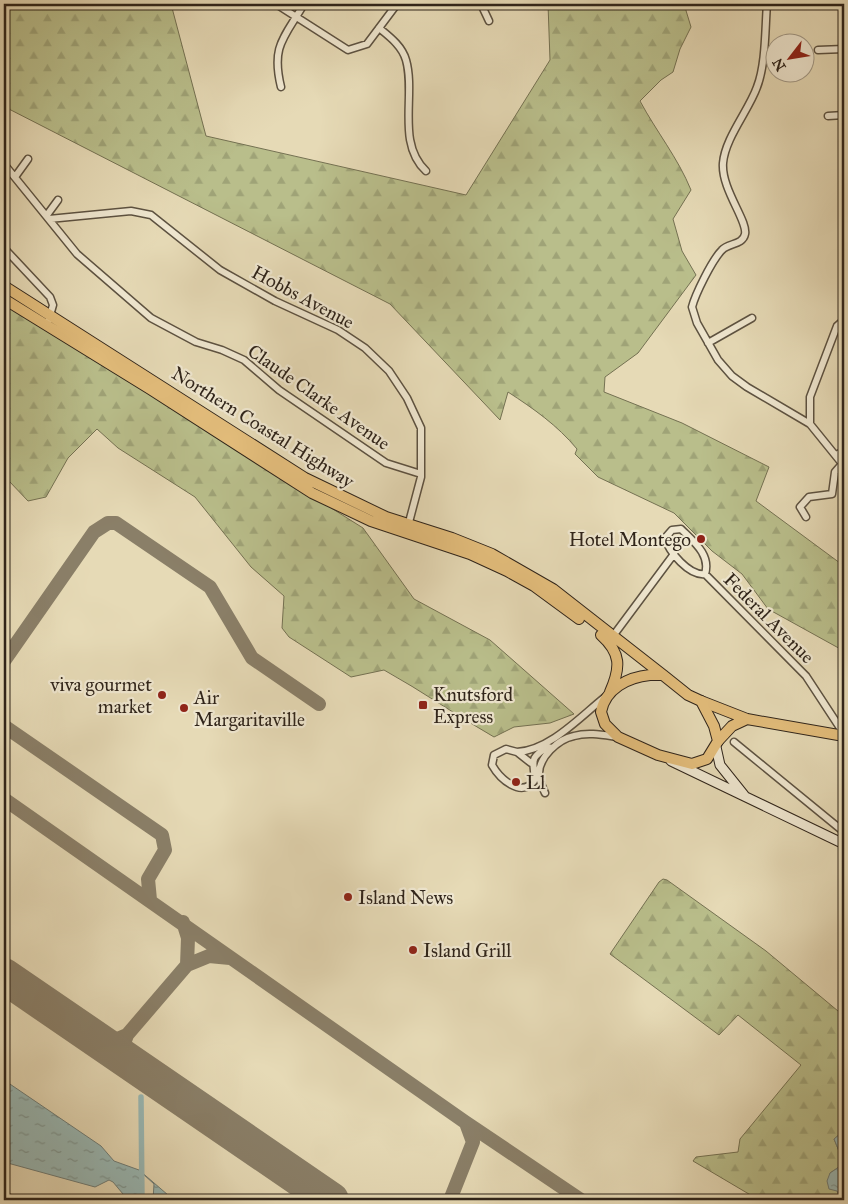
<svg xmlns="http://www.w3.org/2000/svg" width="848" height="1204" font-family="'IM FELL Great Primer',serif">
<defs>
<pattern id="forest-firs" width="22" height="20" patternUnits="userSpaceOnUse" patternTransform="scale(1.25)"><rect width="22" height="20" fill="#b9be8b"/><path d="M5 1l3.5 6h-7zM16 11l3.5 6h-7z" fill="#9fa377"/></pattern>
<pattern id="water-ripples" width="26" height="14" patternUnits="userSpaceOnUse" patternTransform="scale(1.25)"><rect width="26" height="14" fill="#99b9b6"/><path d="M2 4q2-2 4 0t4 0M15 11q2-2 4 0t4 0" fill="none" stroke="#7d9693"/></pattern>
</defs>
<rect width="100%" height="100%" fill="#e6dab6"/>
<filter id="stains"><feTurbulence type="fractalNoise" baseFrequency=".004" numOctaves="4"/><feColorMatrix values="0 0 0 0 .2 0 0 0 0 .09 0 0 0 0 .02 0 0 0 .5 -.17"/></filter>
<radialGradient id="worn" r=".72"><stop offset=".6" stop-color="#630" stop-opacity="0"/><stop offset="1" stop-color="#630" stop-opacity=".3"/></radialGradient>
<path fill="url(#forest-firs)" stroke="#747152" d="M4 4H171L206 136 466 195 550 60 548 4H684L691 27 680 49 673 72 661 80 640 101C656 131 678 158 691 190L673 219 682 251 696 275 638 353 605 377 604 392 682 423 769 467 756 501 844 566V651L768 609 742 574 712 551 674 513 598 477 575 454 577 449C557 425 534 409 508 392L500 420 390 304 5 107Z
M4 302 363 528 414 599 490 640 574 714 550 723 514 727 494 737C457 716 422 691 384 670L351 677 289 637 282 628 284 596 251 567 195 497 118 448 97 429 68 458 46 497 28 501 9 481 4 485Z
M663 879 667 880 766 951 844 1016V1142L840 1134 834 1139 841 1156 839 1167 830 1173 841 1200H759L693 1161 696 1157 738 1152 740 1139 801 1065 738 1015 719 1035 610 954 659 882Z"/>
<path fill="url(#water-ripples)" stroke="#6f7d78" d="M4 1080 101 1146 114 1161 139 1170 168 1195 170 1200H153L154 1184 142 1173V1200H128L113 1182 109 1180 95 1187 4 1162Z
M840 1134 844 1142V1200H841L837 1191 829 1189 827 1181 830 1173 839 1167 841 1156 834 1139Z"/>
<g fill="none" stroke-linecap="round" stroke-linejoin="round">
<path stroke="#99b9b6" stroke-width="5.5" d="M141 1097 142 1200"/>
<path stroke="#8a7f68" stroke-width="14" d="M4 661 94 532 108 523H116L210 587 252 658 319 704
M4 726 162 835 165 850 148 879 150 900
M4 799 465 1122 581 1200
M183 922 188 938 187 965
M127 1035 123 1046 129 1062
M99 1041H113L127 1035 187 965 209 956 230 958
M450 1200 473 1142 466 1123"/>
<path stroke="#8a7f68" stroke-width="36" d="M4 976 331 1200"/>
<defs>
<path id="minor" d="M276 4 348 50 367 44 397 4
M481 4 489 21
M767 4C765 28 766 64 757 87 749 110 725 138 723 163 721 189 748 221 745 234 743 245 728 243 722 250 712 260 695 295 692 307L697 323 718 360 732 376 747 387 810 424 844 466
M379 28C390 37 402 46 406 60 416 95 396 143 426 171
M818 50 844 49
M281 87C271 46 284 38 304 4
M828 116 844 115
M4 164 77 254 151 318 196 342 222 350 244 360 279 390 386 463 421 474
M15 177 28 159
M47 215 58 200
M49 219 131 211 151 215 220 270 275 301 338 330 365 348 389 371 407 398 421 428V477L408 526
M4 248 50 297 53 305 47 326
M708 343 752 318
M810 424V397L837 326 844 320
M836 455 844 451
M806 517 800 507 809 497 832 494 835 472 842 464
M681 529C694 542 711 555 705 574 689 576 669 552 665 538L672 530Z
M705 574 806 676 844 734
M613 636 674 554
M734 742 844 832
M517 752C550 750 580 717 605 697
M531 763 517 752 506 749 494 755 492 765C500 779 521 798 534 781 536 762 526 761 547 747L552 748
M545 793C543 788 539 781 539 775 538 758 558 739 574 736 588 732 603 735 617 737
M4 1196 15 1200"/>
<path id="secondary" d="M716 747 720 765 744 795
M671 761 844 844"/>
<path id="primary" d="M701 701 747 719 844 736
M718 741 732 726 747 719"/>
<path id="trunk" d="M4 286 305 478 386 517 452 538 492 554 553 589 663 675
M4 299 150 389 312 493 371 521 470 554 507 571 534 586 579 619
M601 635C621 653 621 667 610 692
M650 675H663L688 695 701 701 714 726 718 741 707 759 692 764 658 755 618 737 605 724 601 712C605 689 628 677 650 675Z"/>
</defs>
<use href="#minor" stroke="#5d5241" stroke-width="9"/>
<use href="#secondary" stroke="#2f241a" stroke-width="11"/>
<use href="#primary" stroke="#2f241a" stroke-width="12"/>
<use href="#trunk" stroke="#2f241a" stroke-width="12"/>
<use href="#minor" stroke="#efe7d0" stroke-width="6"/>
<use href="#secondary" stroke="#efe7d0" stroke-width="9"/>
<use href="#primary" stroke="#e3bd7b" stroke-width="10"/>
<use href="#trunk" stroke="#e3bd7b" stroke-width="10"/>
</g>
<g fill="#8f2418" stroke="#efe7d0" stroke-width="2">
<circle cx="701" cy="539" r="5"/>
<circle cx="162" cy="695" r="5"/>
<rect x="418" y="700" width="10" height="10" rx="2.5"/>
<circle cx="184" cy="708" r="5"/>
<circle cx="516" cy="782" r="5"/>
<circle cx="348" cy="897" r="5"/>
<circle cx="413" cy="950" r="5"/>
</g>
<g text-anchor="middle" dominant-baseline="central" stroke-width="4.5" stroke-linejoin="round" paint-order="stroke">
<g font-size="19" fill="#2f241a" stroke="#efe7d0">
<text transform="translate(303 297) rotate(28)">Hobbs Avenue</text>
<text transform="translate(319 397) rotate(35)">Claude Clarke Avenue</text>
<text transform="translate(263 427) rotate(32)">Northern Coastal Highway</text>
<text transform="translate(769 618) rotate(45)">Federal Avenue</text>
</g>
<g font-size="19" fill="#2f241a" stroke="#efe7d0" text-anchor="start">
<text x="691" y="539" text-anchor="end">Hotel Montego</text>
<text x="152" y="684" text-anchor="end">viva gourmet<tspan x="152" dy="22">market</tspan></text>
<text x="433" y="694">Knutsford<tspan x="433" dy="22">Express</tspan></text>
<text x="194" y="697">Air<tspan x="194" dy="22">Margaritaville</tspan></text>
<text x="526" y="782">Ll</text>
<text x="358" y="897">Island News</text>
<text x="423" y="950">Island Grill</text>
</g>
</g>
<rect width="848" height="1204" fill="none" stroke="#e6dab6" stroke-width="20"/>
<rect x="5" y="5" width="838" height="1194" fill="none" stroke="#2f241a" stroke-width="2.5"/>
<rect x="10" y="10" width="828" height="1184" fill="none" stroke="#2f241a"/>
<g transform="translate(790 58) rotate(239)"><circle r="24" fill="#efe7d0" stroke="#a29987"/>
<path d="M0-4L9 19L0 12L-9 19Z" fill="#8f2418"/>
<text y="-8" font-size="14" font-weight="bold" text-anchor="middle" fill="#2f241a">N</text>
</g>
<rect width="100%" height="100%" filter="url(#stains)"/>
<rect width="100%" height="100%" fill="url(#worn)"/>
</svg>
